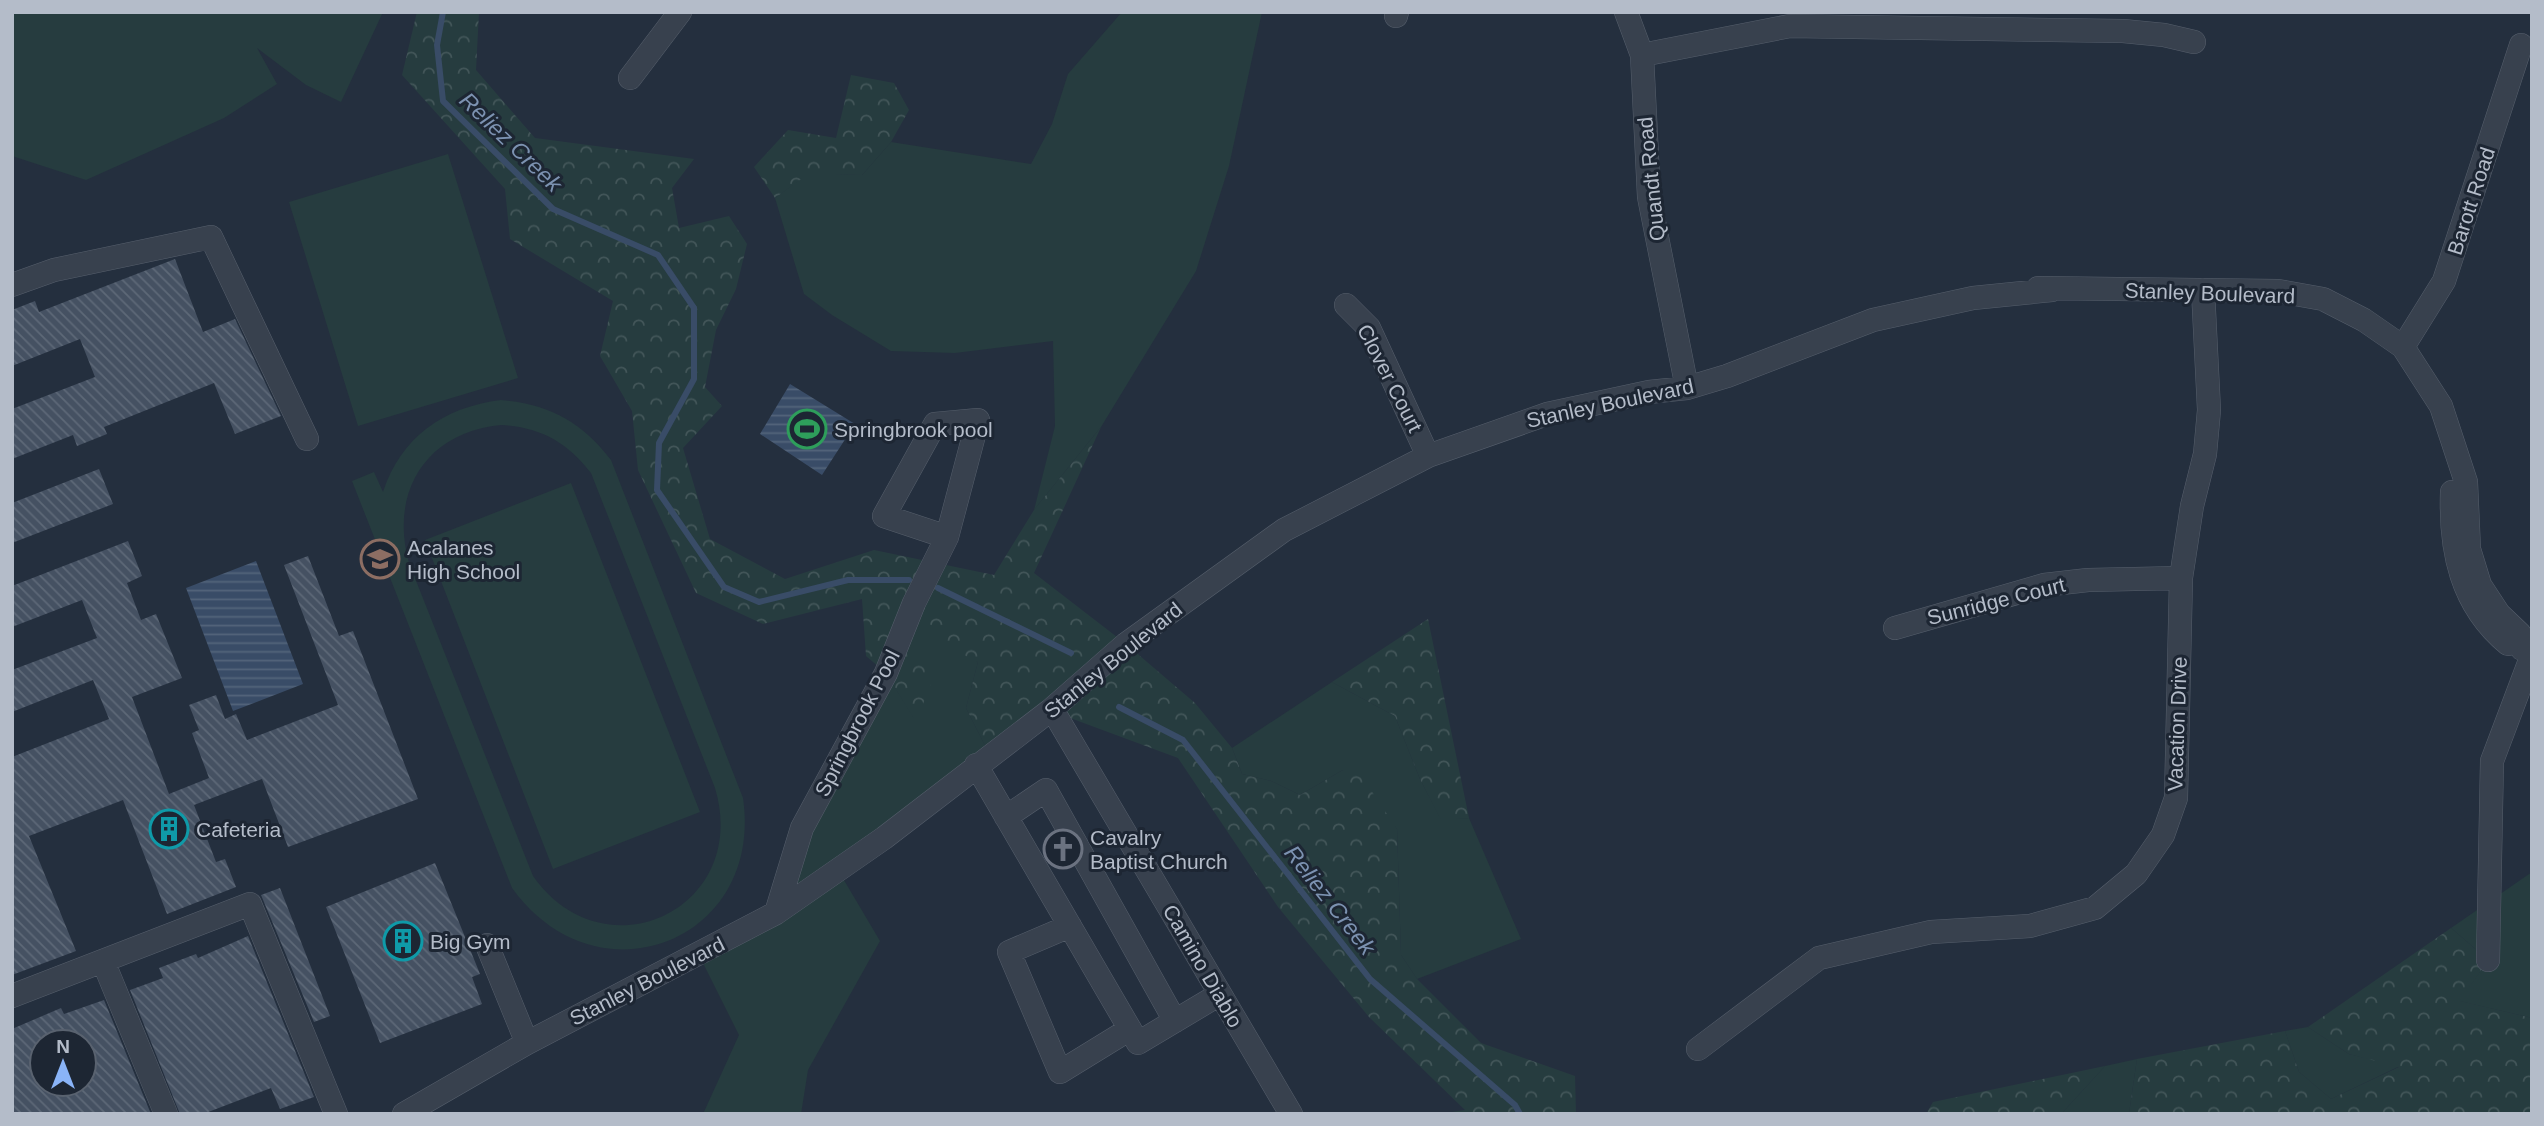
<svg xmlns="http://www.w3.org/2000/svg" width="2544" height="1126" font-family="Arial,sans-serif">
<defs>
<pattern id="forest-crowns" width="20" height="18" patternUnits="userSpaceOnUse" patternTransform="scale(1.75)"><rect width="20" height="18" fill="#263c3f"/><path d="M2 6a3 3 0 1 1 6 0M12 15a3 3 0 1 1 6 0" fill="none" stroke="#435659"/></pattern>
<pattern id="water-rules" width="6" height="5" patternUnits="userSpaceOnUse" patternTransform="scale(1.75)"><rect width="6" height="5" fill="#394c67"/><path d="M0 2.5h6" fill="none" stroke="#53647b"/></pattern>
<pattern id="building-back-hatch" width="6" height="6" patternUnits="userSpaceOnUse" patternTransform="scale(1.75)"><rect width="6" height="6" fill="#455162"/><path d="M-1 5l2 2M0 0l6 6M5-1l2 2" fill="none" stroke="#5d6877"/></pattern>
</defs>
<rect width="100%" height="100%" fill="#242f3e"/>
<path fill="#263c3f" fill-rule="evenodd" d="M12 12H383L341 102 306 85 257 48 277 84 224 118 86 180 12 156Z
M1122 12H1262L1229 166 1196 271 1101 427 1034 510 1055 426 1053 341 955 353 891 351 832 315 804 294 775 198 808 173 862 175 891 142 1031 164 1052 124 1068 74Z
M448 154 518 378 358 426 289 202Z
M501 400C549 404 582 422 611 460L743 798C764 942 597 1006 512 888L352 481 374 472 383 492C401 437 444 407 501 400ZM501 425C540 427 567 442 591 473L715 788C751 908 605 978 533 876L409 563C389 491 427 432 501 425Z
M571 483 700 812 553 869 425 540Z
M916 607 978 662 966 708 990 755 838 870 880 941 808 1070 801 1114H703L739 1035 699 955 776 913 784 884 886 673 916 721 901 641Z
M1332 682 1395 716 1420 779 1441 819 1469 818 1521 939 1417 979 1401 955 1397 829 1343 770 1300 795 1271 781 1242 774 1232 748Z
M2532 872V1018L2459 1001 2488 960 2451 928Z
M2308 1027 2349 1054 2400 1066 2331 1099 2299 1072 2285 1031Z
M2137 1059 2129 1114H2061L2105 1066Z"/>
<path fill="url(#forest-crowns)" d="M417 12H479L476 70 535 138 694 159 672 188 679 228 729 216 747 244 736 289 716 330 705 387 722 406 683 448 710 539 785 579 874 550 994 575 1034 510 1101 427 1034 573 1126 644 1195 703 1232 748 1242 774 1271 781 1300 795 1343 770 1363 778 1397 829 1401 955 1417 979 1481 1043 1575 1076 1576 1114H1439L1465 1110 1369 1017 1278 907 1178 758 1054 712 990 755 966 708 978 662 950 648 916 608 906 643 939 663 916 722 886 673 866 656 862 599 763 624 696 593 638 470 632 411 600 356 613 301 510 239 505 189 402 75Z
M851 75 894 83 909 110 891 142 862 175 808 174 775 198 754 167 788 130 836 138Z
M1428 619 1469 818 1441 820 1420 779 1395 716 1332 682Z
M2451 928 2488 960 2460 1001 2532 1018V1114H2129L2137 1059 2285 1031 2299 1072 2331 1099 2399 1067 2349 1054 2308 1027Z
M2105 1066 2061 1114H1926L1933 1102Z"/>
<path fill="url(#water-rules)" d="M790 384 855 424 822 475 760 434Z
M256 561 303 684 233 711 186 588Z"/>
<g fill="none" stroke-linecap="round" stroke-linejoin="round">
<path stroke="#394c67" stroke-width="6" d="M443 12 437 45 443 101 553 209 658 255 694 308V379L659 443 657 490 724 587 759 602 848 580H909
M938 588 1071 653
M1119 707 1183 740 1370 979 1515 1105 1520 1114"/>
</g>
<path fill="url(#building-back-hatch)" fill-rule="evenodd" d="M175 259 203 332 235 319 281 416 235 434 214 383 104 427 107 434 77 446 73 435 12 459V409L95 377 80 339 12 366V310L35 301 39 312Z
M99 469 113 504 12 543V503Z
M128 541 142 576 127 583 141 620 156 614 182 678 132 697 169 794 209 778 192 733 199 730 189 705 216 695 225 719 236 714 247 740 338 705 284 565 308 556 339 636 353 631 418 799 288 847 262 779 194 805 216 862 225 859 236 887 167 914 123 800 29 836 76 951 12 975V757L109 719 93 680 12 712V670L97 638 82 600 12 627V586Z
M435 863 480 974 472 977 482 1004 380 1043 326 907Z
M280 888 330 1016 314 1022 261 895Z
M248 936 314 1097 280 1109 271 1088 203 1114H180L130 990 163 978 159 968 196 954 198 958Z
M104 1000 151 1114H12V1029L61 1008 64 1014ZM42 1042H84V1084H42Z"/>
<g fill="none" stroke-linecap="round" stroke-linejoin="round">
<defs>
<path id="minor" d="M1626 12 1642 55 1649 197 1687 388
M1396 16 1397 12
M1642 55 1790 26 2123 31 2164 35 2194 42
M630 78 680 12
M12 285 54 270 211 237 307 439
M2038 288 2278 291 2323 299 2364 320 2403 347 2441 406 2466 482 2469 549 2480 585 2499 614 2520 634 2522 649
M1346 305 1369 328 1428 456
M2403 347 2444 281 2521 45
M2452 492C2450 551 2461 605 2508 644
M1895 628 2044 585 2088 580 2181 578
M1052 709 1291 1114
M976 765 1138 1043 1220 994
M1006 817 1046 790 1175 1021
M776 913 802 828 886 673 914 603 947 537 978 420 935 424 884 516 947 537
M1070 926 1009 952 1060 1072 1130 1029
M487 945 527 1043
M2488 960 2492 761 2532 655
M103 961 166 1114
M12 996 250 904 336 1114
M1698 1049 1819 958 1931 932 2030 926 2095 908 2136 874 2163 835 2176 798 2181 578 2192 506 2205 454 2209 410 2203 290
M404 1114 527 1043 776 913 884 838 1052 709 1126 644 1284 530 1428 456 1547 414 1649 392 1687 388 1727 376 1873 320 1973 298 2052 290"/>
</defs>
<use href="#minor" stroke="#565f6c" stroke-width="24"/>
<use href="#minor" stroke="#38414e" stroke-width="23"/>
</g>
<defs>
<symbol id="stadium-ring" viewBox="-11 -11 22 22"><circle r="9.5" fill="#1d2633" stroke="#2e9e5b" stroke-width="1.5"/><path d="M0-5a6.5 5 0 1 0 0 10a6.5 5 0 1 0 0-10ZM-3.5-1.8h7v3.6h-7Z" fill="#2e9e5b"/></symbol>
<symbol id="school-ring" viewBox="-11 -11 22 22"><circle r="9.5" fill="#1d2633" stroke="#8d6e63" stroke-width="1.5"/><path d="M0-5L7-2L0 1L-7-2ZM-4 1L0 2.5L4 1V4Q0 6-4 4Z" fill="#8d6e63"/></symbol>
<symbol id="building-ring" viewBox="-11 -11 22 22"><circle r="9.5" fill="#1d2633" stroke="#0f9aa8" stroke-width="1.5"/><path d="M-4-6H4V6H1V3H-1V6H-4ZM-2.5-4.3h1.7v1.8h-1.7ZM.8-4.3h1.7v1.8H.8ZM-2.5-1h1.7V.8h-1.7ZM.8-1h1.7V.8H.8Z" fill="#0f9aa8"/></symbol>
<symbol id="church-ring" viewBox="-11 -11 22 22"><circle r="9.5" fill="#1d2633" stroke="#6b7280" stroke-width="1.5"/><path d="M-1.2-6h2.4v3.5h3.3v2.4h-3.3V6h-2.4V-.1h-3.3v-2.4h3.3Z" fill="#6b7280"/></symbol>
</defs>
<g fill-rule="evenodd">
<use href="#stadium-ring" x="785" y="407" width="44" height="44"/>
<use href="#school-ring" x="358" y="537" width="44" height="44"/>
<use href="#building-ring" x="147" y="807" width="44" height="44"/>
<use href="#church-ring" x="1041" y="827" width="44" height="44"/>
<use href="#building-ring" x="381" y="919" width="44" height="44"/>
</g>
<g text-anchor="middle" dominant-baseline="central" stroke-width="6" stroke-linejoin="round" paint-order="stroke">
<g font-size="21" fill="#b4bcc9" stroke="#1d2633">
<text transform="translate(1651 179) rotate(-96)">Quandt Road</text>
<text transform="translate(2471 201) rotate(-72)">Barott Road</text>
<text transform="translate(2210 293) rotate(2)">Stanley Boulevard</text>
<text transform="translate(1390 378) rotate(63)">Clover Court</text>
<text transform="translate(1610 403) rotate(-12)">Stanley Boulevard</text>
<text transform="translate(1996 601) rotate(-14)">Sunridge Court</text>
<text transform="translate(1113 660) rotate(-39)">Stanley Boulevard</text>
<text transform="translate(857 723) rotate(-63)">Springbrook Pool</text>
<text transform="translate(2177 724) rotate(-88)">Vacation Drive</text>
<text transform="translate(1203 966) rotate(60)">Camino Diablo</text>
<text transform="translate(647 981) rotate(-27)">Stanley Boulevard</text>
</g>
<g font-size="21" fill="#b4bcc9" stroke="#1d2633" text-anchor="start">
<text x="834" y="429">Springbrook pool</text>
<text x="407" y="547">Acalanes<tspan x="407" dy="24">High School</tspan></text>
<text x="196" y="829">Cafeteria</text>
<text x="1090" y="837">Cavalry<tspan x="1090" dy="24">Baptist Church</tspan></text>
<text x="430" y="941">Big Gym</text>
</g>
<g font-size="23" font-style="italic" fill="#7c92b1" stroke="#1d2633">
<text transform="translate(511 142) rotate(44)">Reliez Creek</text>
<text transform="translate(1330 900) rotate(52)">Reliez Creek</text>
</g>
</g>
<rect width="2544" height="1126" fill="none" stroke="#b4bcc9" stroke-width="28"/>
<g transform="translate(63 1063)"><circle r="33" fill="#1d2633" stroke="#59626f" stroke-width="2"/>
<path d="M0-5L12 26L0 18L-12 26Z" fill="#8ab4f8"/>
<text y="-10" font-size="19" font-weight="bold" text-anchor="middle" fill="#b4bcc9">N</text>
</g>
</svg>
